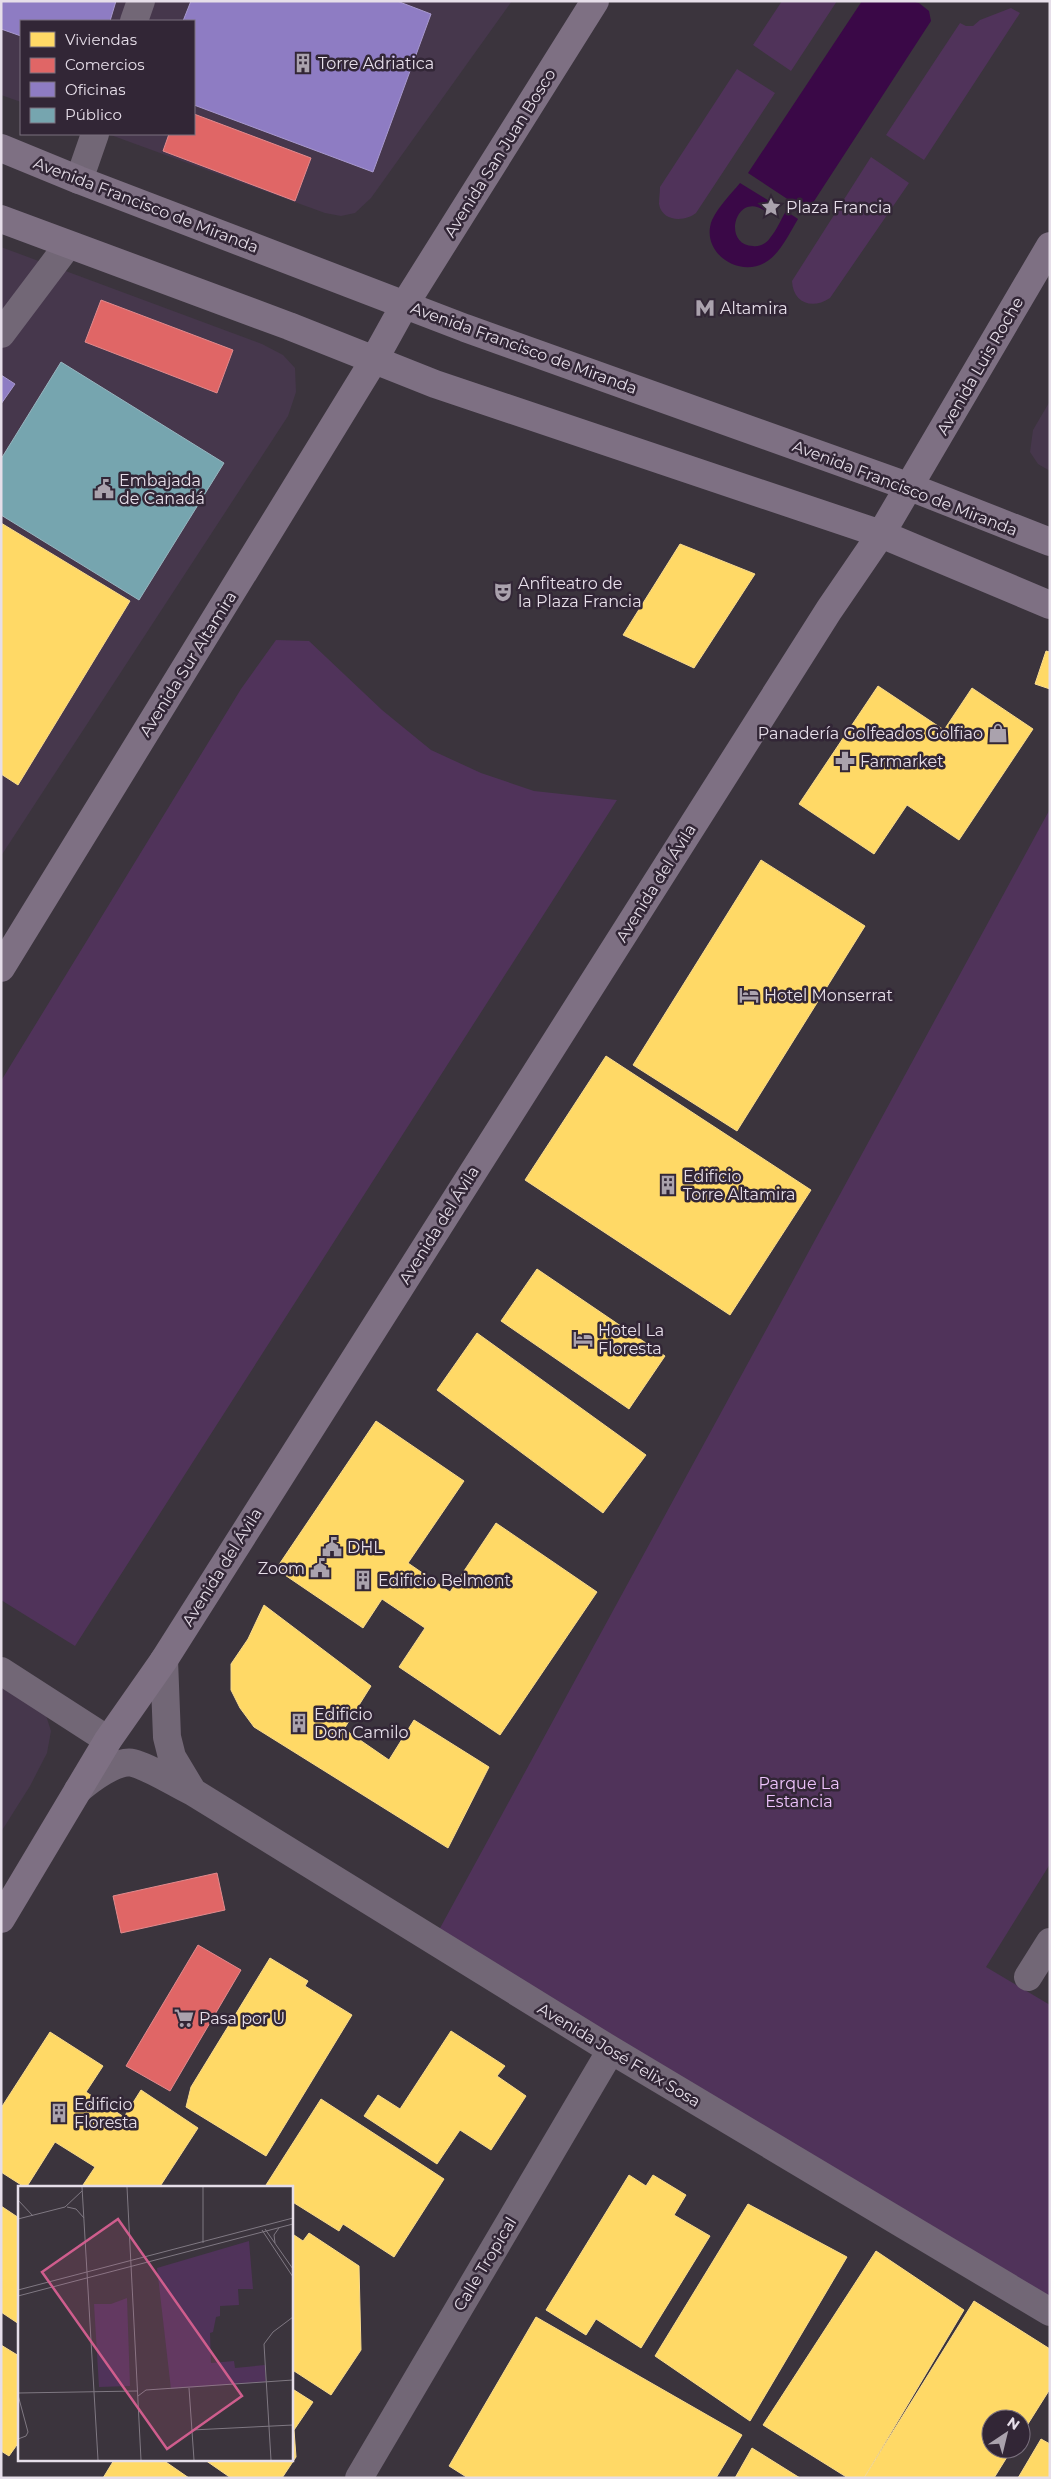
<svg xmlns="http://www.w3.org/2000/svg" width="1051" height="2479" font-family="Montserrat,sans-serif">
<rect width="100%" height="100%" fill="#3b343d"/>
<path fill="#46374c" d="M1 1H512L371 198 355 213 341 216 325 213 108 134H194V21H21V102L1 95Z
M1 247 262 344 283 355 295 368 296 392 288 416 1 856Z
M1050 401V471L1038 464 1030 452 1033 430Z
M1 1672 43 1706 51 1731 47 1753 30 1786 1 1832Z"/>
<path fill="#50335a" d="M782 1H837L791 71 753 45Z
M1011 8 1020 13 924 160 886 135 960 23 966 26H973L980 20Z
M737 69 775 93 696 213C685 222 662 222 659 204 659 199 660 192 660 187Z
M871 157 909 183 830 298C812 310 793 303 792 281Z
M276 640 309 641 382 710 431 750 481 773 534 791 617 800 75 1646 1 1600V1081L241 689Z
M1050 809V1864L986 1967 1050 2005V2311L433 1941Z"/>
<path fill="#3a0847" d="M862 1H911L919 3 929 11 931 21 807 212 748 173Z
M740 183 771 202 765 211C736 190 721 245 753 246 759 247 766 244 770 238 777 230 781 219 786 211L798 219C790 232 782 250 769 260 742 281 699 253 712 220 718 207 731 194 740 183Z"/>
<path fill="#ffd966" stroke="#f8da8d" d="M1 523 130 601 18 785 1 774Z
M680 544 755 574 694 668 623 635Z
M1046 651 1050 652V689L1035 684Z
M878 686 944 730 972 688 1033 729 959 840 907 805 874 854 799 804Z
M761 860 865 926 737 1131 633 1065Z
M606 1056 811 1190 730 1315 525 1180Z
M537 1269 665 1356 629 1409 501 1321Z
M477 1333 646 1455 603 1513 437 1390Z
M376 1421 464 1481 408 1563 450 1592 496 1523 597 1592 500 1735 399 1667 425 1628 382 1599 363 1628 276 1569Z
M264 1605 371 1686 344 1729 389 1760 414 1720 489 1767 448 1848 254 1727 240 1708 231 1690V1664L248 1639Z
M270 1958 308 1981 305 1986 352 2015 266 2156 186 2107 191 2087Z
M451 2031 505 2066 497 2076 526 2096 491 2150 460 2130 437 2164 364 2116 378 2095 400 2109Z
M50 2032 103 2066 86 2092 124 2117 141 2090 198 2128 159 2188H81L95 2167 55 2142 26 2188 1 2172V2108Z
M321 2099 444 2179 394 2257 343 2224 339 2231 291 2201V2188H271L266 2185Z
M629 2175 646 2186 653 2175 686 2195 674 2215 710 2236 641 2348 596 2319 586 2335 546 2310Z
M748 2204 847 2257 750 2421 655 2356Z
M1 2206 19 2218V2324L1 2312Z
M291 2233 303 2241 309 2233 359 2266 361 2350 331 2395 291 2369Z
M876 2251 964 2310 864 2478H848L763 2425Z
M974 2301 1050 2349V2389L1021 2435V2419H991V2449H1012L994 2478H864Z
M536 2317 742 2435 716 2478H468L449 2466Z
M1 2345 19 2356V2442L9 2456 1 2451Z
M291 2388 313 2402 294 2430 296 2457 282 2478H231L205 2460H291Z
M1041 2439 1050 2444V2478H1018Z
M752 2448 800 2478H735Z
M114 2460H163L189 2478H103Z"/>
<path fill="#e06666" stroke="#e28a8d" d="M194 114 311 158 295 201 163 151 169 134H194Z
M101 300 233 350 217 393 85 342Z
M217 1873 225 1910 121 1933 113 1896Z
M198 1945 241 1970 170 2091 126 2066Z"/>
<path fill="#8e7cc3" stroke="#a899ce" d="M1 1H116L110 21H21V36L1 29Z
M191 1H397L431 14 373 172 194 105V21H183Z
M1 375 15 384 1 404Z"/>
<path fill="#76a5af" stroke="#98b6c0" d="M61 362 224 463 139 600 1 515V459Z"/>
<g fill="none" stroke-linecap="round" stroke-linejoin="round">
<path stroke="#726776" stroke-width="28" d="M134 21 141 1
M79 180 95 134
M1 334 68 245
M164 1660 167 1737 172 1757 193 1792
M1 1671 108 1740
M78 1790C90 1780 117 1759 133 1763 150 1767 176 1784 193 1792L611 2050 1050 2312
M1028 1977 1050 1942
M359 2478 611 2050"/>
<path stroke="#7e7083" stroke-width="28" d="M1 148 79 180 465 328 910 487 1050 542
M1 219 289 326 435 384 881 534 1050 605
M1 968 374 360 405 304 595 1
M1 1919 108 1740 164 1660 829 610 881 534 1050 246"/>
</g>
<defs>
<symbol id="building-bare" viewBox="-9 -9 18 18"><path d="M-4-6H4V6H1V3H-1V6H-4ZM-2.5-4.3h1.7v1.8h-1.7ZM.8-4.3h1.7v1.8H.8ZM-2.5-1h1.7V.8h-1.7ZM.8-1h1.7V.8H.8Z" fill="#aaa2ad" stroke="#322636" stroke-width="2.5" paint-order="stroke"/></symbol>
<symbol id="sight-bare" viewBox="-9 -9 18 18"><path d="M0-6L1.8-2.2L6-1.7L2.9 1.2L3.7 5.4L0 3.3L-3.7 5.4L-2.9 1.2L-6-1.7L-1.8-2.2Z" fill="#aaa2ad" stroke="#322636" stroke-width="2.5" paint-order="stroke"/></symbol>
<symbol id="metro-bare" viewBox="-9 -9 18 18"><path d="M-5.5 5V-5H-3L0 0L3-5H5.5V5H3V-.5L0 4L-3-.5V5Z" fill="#aaa2ad" stroke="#322636" stroke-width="2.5" paint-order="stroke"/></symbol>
<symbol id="civic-bare" viewBox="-9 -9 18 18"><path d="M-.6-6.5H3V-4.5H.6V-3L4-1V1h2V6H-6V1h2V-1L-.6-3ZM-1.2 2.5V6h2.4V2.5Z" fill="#aaa2ad" stroke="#322636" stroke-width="2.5" paint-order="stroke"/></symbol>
<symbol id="theatre-bare" viewBox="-9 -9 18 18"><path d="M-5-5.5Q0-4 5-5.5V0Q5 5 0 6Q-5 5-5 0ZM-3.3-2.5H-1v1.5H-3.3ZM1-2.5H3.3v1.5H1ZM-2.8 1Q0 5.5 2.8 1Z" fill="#aaa2ad" stroke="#322636" stroke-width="2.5" paint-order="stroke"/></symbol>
<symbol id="shop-bare" viewBox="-9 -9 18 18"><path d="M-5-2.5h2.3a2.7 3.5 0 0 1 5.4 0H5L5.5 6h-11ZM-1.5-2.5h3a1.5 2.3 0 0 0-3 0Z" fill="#aaa2ad" stroke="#322636" stroke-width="2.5" paint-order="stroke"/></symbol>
<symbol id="pharmacy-bare" viewBox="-9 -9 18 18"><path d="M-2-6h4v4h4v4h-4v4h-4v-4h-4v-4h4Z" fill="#aaa2ad" stroke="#322636" stroke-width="2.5" paint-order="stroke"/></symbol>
<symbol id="hotel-bare" viewBox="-9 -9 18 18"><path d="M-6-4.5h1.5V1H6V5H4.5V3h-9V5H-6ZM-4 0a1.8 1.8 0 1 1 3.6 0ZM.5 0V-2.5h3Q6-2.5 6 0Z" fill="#aaa2ad" stroke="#322636" stroke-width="2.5" paint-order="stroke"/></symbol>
<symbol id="supermarket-bare" viewBox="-9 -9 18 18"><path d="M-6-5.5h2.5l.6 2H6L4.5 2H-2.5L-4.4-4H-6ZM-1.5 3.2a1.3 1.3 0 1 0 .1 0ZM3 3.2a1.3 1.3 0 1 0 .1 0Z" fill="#aaa2ad" stroke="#322636" stroke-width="2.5" paint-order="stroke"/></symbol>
</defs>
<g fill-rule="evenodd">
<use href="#building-bare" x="289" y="49" width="28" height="28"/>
<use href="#sight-bare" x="757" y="193" width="28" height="28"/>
<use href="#metro-bare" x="691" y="294" width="28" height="28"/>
<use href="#civic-bare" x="90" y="475" width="28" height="28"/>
<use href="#theatre-bare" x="489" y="578" width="28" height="28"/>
<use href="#shop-bare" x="984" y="719" width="28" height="28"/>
<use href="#pharmacy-bare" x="831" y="747" width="28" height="28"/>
<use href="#hotel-bare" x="735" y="981" width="28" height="28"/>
<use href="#building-bare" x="654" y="1171" width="28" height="28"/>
<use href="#hotel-bare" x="569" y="1325" width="28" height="28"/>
<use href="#civic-bare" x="318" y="1533" width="28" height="28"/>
<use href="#civic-bare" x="306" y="1554" width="28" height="28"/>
<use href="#building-bare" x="349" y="1566" width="28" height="28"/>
<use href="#building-bare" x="285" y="1709" width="28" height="28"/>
<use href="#supermarket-bare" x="170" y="2004" width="28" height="28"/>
<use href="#building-bare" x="45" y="2099" width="28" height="28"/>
</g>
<g text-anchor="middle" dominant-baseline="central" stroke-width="5" stroke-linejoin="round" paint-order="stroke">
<g font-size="16" fill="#e6dee9" stroke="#322636" text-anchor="start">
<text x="318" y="63">Torre Adriatica</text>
<text x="786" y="207">Plaza Francia</text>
<text x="720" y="308">Altamira</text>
<text x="119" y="480">Embajada<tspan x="119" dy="18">de Canadá</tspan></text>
<text x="518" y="583">Anfiteatro de<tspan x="518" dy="18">la Plaza Francia</tspan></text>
<text x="983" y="733" text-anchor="end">Panadería Golfeados Golfiao</text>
<text x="860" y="761">Farmarket</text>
<text x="764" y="995">Hotel Monserrat</text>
<text x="683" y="1176">Edificio<tspan x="683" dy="18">Torre Altamira</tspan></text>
<text x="598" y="1330">Hotel La<tspan x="598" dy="18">Floresta</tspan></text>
<text x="347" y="1547">DHL</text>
<text x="305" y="1568" text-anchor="end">Zoom</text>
<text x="378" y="1580">Edificio Belmont</text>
<text x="314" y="1714">Edificio<tspan x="314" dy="18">Don Camilo</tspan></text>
<text x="199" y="2018">Pasa por U</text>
<text x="74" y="2104">Edificio<tspan x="74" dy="18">Floresta</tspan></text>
</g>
<g font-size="16" fill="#e6dee9" stroke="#322636">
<text transform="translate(500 153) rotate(-58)">Avenida San Juan Bosco</text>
<text transform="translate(146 205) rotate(21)">Avenida Francisco de Miranda</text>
<text transform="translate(524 348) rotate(20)">Avenida Francisco de Miranda</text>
<text transform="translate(980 366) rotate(-60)">Avenida Luis Roche</text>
<text transform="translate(905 488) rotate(21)">Avenida Francisco de Miranda</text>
<text transform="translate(188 664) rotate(-58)">Avenida Sur Altamira</text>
<text transform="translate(656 883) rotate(-58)">Avenida del Ávila</text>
<text transform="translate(439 1225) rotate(-58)">Avenida del Ávila</text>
<text transform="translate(222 1567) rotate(-58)">Avenida del Ávila</text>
<text transform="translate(619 2055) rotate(31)">Avenida José Felix Sosa</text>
<text transform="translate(485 2264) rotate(-59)">Calle Tropical</text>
</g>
<g font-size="16" fill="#eec3fc" stroke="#322636">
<text x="799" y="1783">Parque La<tspan x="799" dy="18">Estancia</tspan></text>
</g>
</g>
<g transform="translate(18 2186)">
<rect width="275" height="275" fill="#3b343d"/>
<path d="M231 55 235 103H220L221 119 202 120V130L198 131 195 146 192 147 193 177 216 175 217 182 247 179 248 196 153 203 139 82ZM109 112 112 200 81 201 76 118H93Z" fill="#50335a"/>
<path fill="none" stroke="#7f7882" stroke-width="1" d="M64 1 80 274M109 1 123 274M0 14 15 30M47 21 64 5M49 21 58 23 66 32M0 33 47 21M247 43 275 83M244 44 275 91M185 57V1M257 57 256 49 261 42M0 104 275 32M0 110 275 38M171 202 176 274M0 207 119 205M0 209 10 246 8 250 0 253M120 210 128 204 275 194M174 244 275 239M253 274 246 158 255 146 275 131"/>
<path fill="#cf5d8d" fill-opacity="0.15" stroke="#cf5d8d" stroke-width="2.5" d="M100 33 224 210 149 263 24 86Z"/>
<rect width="275" height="275" fill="none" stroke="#e6dee9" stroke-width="2.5"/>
</g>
<rect width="1051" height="2479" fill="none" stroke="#e6dee9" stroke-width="5"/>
<rect x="20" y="20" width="175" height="115" fill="#322636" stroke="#7a707e"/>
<rect x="30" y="32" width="25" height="15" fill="#ffd966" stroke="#7a707e"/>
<text x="65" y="45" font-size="15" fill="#e6dee9">Viviendas</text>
<rect x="30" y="58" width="25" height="15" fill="#e06666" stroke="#7a707e"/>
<text x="65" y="70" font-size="15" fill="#e6dee9">Comercios</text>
<rect x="30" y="82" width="25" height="15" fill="#8e7cc3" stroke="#7a707e"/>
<text x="65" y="95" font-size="15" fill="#e6dee9">Oficinas</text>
<rect x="30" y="108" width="25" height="15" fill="#76a5af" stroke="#7a707e"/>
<text x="65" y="120" font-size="15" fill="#e6dee9">Público</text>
<g transform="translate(1006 2434) rotate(35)"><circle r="24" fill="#322636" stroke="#7a707e"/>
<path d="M0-4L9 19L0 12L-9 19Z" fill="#aaa2ad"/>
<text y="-8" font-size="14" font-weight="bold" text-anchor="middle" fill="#e6dee9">N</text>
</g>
</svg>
